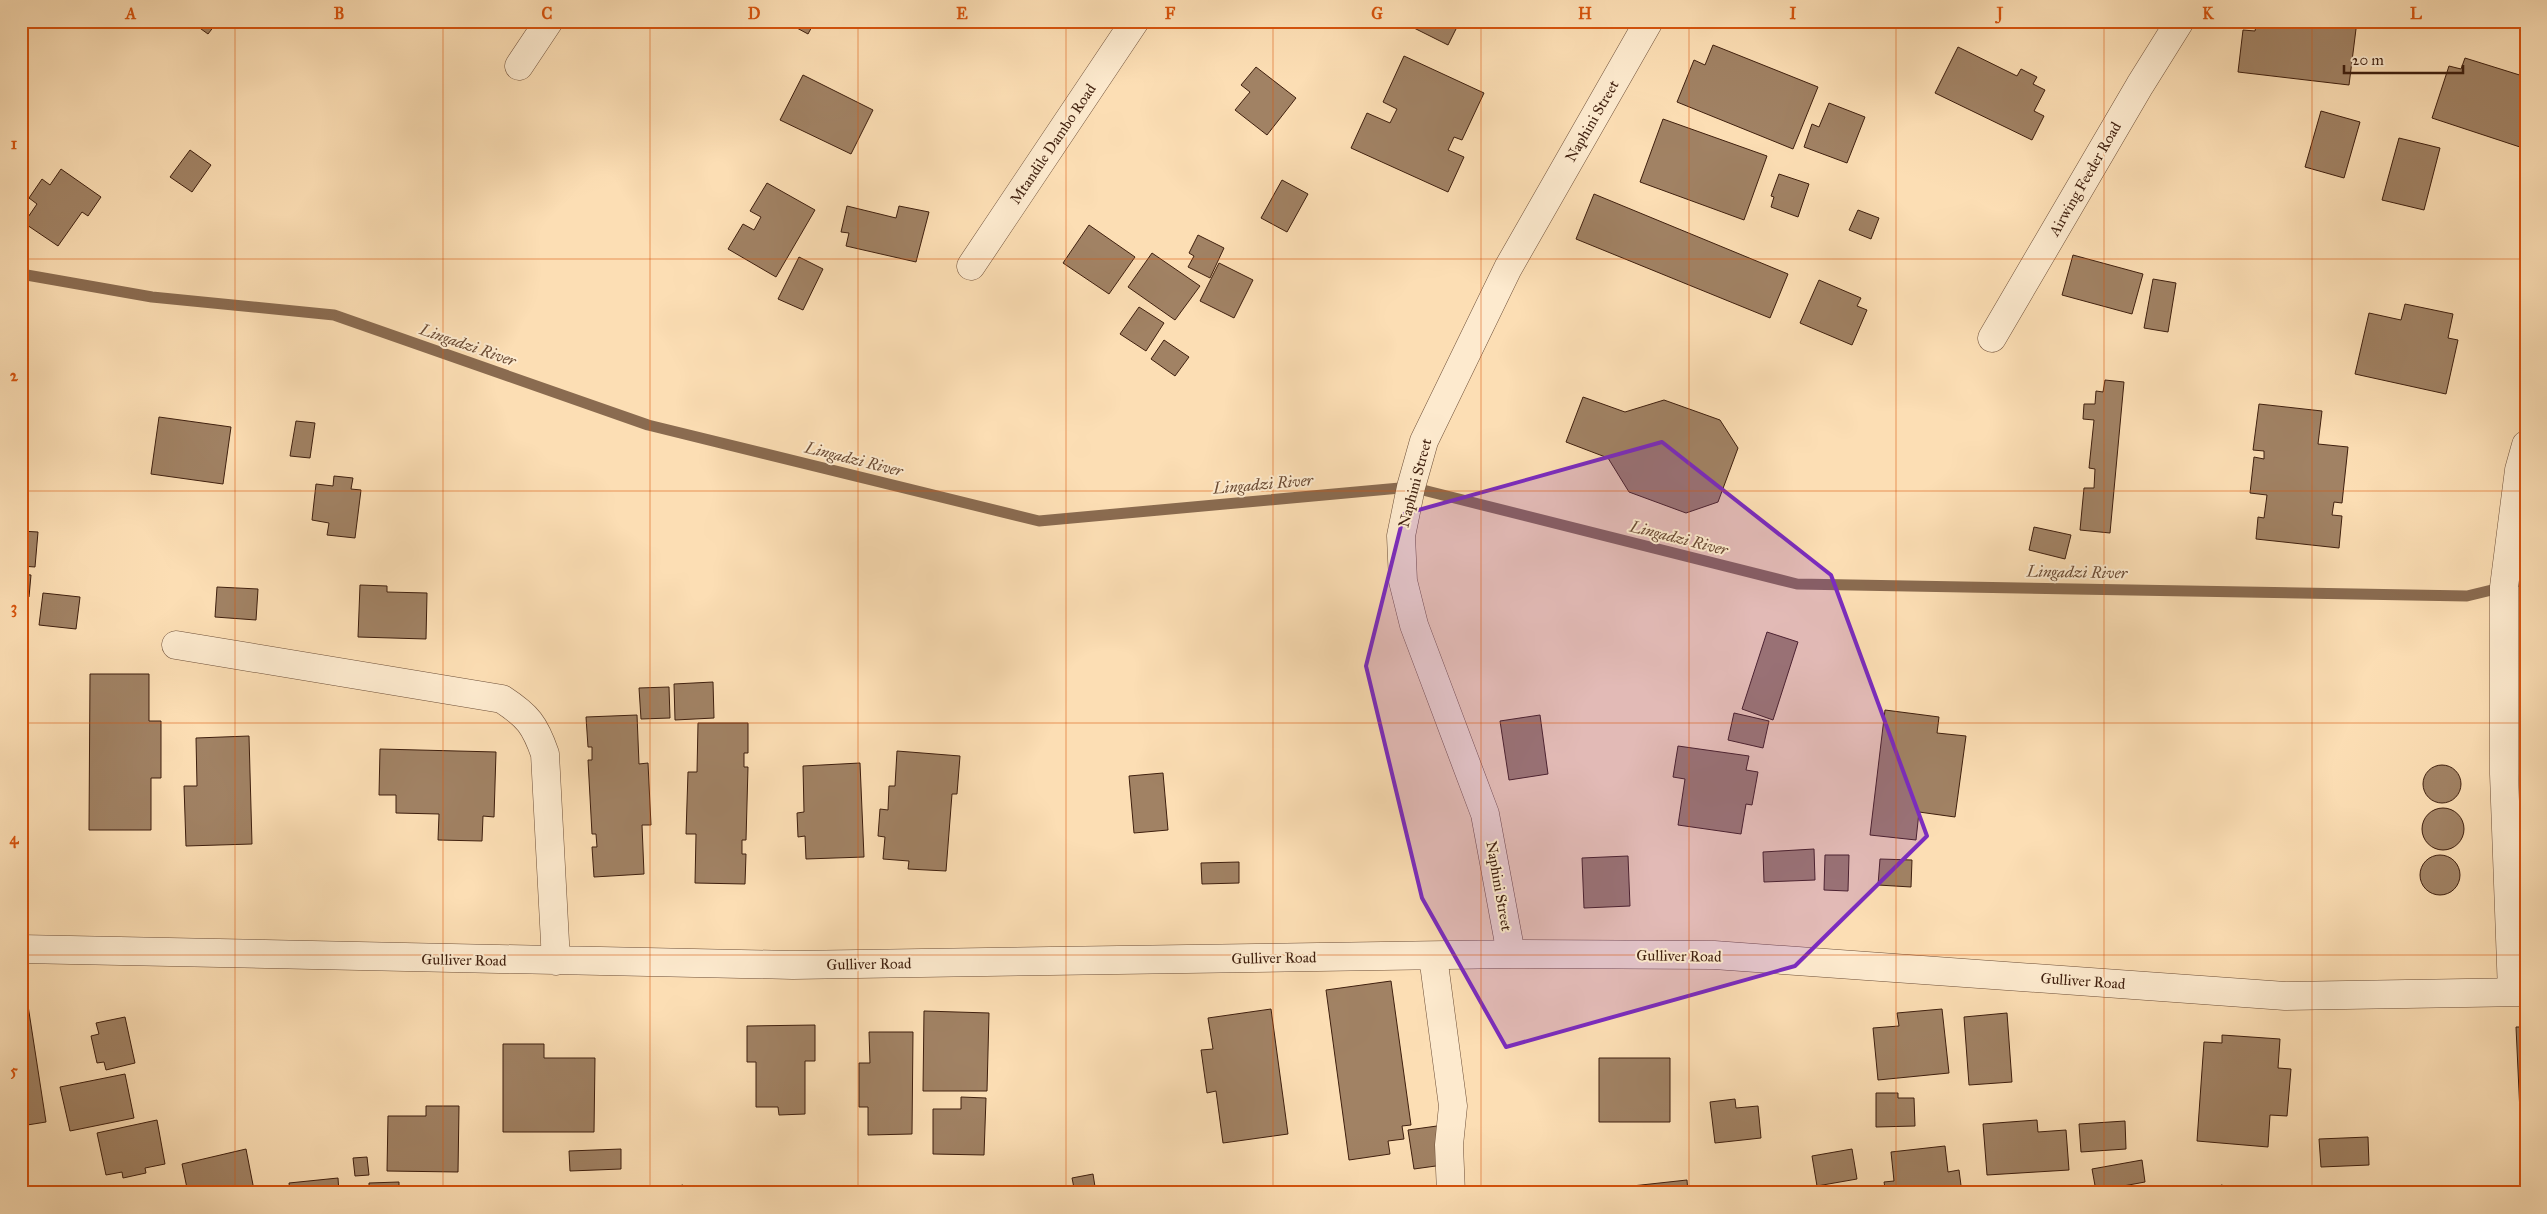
<svg xmlns="http://www.w3.org/2000/svg" width="2547" height="1214" font-family="'IM FELL Great Primer',serif">
<rect width="100%" height="100%" fill="#fcdeb4"/>
<filter id="stains"><feTurbulence type="fractalNoise" baseFrequency=".004" numOctaves="4"/><feColorMatrix values="0 0 0 0 .2 0 0 0 0 .09 0 0 0 0 .02 0 0 0 .5 -.17"/></filter>
<radialGradient id="worn" r=".72"><stop offset=".6" stop-color="#630" stop-opacity="0"/><stop offset="1" stop-color="#630" stop-opacity=".3"/></radialGradient>
<g fill="none" stroke-linecap="round" stroke-linejoin="round">
<path stroke="#8a6b50" stroke-width="11" d="M21 274 152 297 334 315 648 425 1039 521 1411 487 1797 584 2467 596 2504 587 2526 578"/>
</g>
<path fill="#a18264" stroke="#3f1f0e" d="M190 21H218L208 34Z
M784 21H815L808 34Z
M1417 21H1460L1448 45 1414 28Z
M2257 21H2357L2349 85 2238 72 2243 30 2255 31Z
M1713 45 1818 87 1793 149 1677 102 1694 60 1705 65Z
M1958 47 2017 76 2021 69 2037 77 2033 84 2045 90 2034 111 2044 116 2032 140 1935 93Z
M1404 56 1484 93 1462 140 1454 137 1448 150 1464 157 1448 192 1351 148 1367 113 1390 123 1397 109 1383 102Z
M2465 58 2526 77V149L2432 118 2449 66 2461 69Z
M1256 67 1296 98 1267 135 1235 110 1250 92 1241 85Z
M803 75 873 110 851 154 780 120Z
M1829 103 1865 117 1847 163 1804 147 1812 124 1819 127Z
M2321 111 2360 122 2344 178 2305 167Z
M1663 119 1767 156 1744 220 1640 182Z
M2399 138 2440 148 2424 210 2382 200Z
M190 150 211 165 192 192 170 177Z
M61 169 101 197 88 216 82 212 58 246 24 223 37 204 29 198 42 179 50 185Z
M1779 174 1809 184 1798 217 1771 207 1774 197 1771 196Z
M1282 180 1308 194 1287 232 1261 218Z
M767 183 815 210 776 277 728 249 743 224 754 230 761 217 750 211Z
M1594 194 1788 274 1770 318 1576 239Z
M847 206 896 218 899 206 929 212 916 262 846 246 849 233 841 232Z
M1858 210 1879 218 1871 239 1849 230Z
M1089 225 1135 257 1109 294 1063 263Z
M1198 235 1224 248 1210 278 1188 267 1194 256 1189 253Z
M1152 253 1200 286 1175 320 1128 287Z
M2073 255 2143 274 2132 314 2062 295Z
M799 257 823 269 803 310 778 299Z
M1219 263 1253 280 1234 318 1200 301Z
M2153 279 2176 283 2168 332 2144 328Z
M1819 280 1861 298 1857 306 1867 310 1852 345 1800 323Z
M2405 304 2453 314 2448 338 2458 340 2446 394 2355 374 2369 313 2401 320Z
M1139 307 1164 323 1146 351 1120 334Z
M1164 340 1189 357 1175 376 1151 359Z
M2105 380 2124 382 2110 533 2080 530 2084 488H2094L2095 469 2089 468 2094 420 2083 419 2084 404H2095L2096 391 2103 392Z
M1583 397 1625 412 1664 400 1720 420 1738 448 1718 502 1686 513 1629 492 1608 458 1566 442Z
M2259 404 2322 411 2318 444 2348 447 2342 503 2334 502 2332 515 2342 516 2339 548 2256 539 2258 517 2264 518 2267 495 2250 493 2254 457 2264 459V451L2253 450Z
M159 417 231 427 223 484 151 474Z
M296 421 315 423 310 458 290 456Z
M334 476 353 478 351 489 361 490 355 538 327 535 329 523 312 520 316 484 333 486Z
M2034 527 2071 535 2065 559 2029 550Z
M21 531 38 532 35 567 21 566Z
M21 574 31 575 29 597H21Z
M360 585 387 586V592L427 593 426 639 358 637Z
M217 587 258 589 256 620 215 617Z
M43 593 80 597 76 629 39 625Z
M21 605H25L23 648H21Z
M1767 632 1798 642 1773 720 1742 709Z
M90 674H149V721H161V778H151V830H89Z
M713 682 714 718 675 720 674 684Z
M669 687 670 718 641 719 639 688Z
M1885 710 1939 717 1937 733 1966 736 1955 817 1919 812 1916 840 1870 835Z
M1734 713 1769 721 1763 748 1728 740Z
M637 715 639 764 648 763 651 825H642L644 874 594 877 592 847H597L596 834H592L588 760H592V747H588L586 717Z
M1540 715 1548 774 1509 780 1500 721Z
M698 723H748V753H744V767H748L746 840H742V854H746L745 884 695 883 696 834H686L688 772H697Z
M249 736 252 844 186 846 184 786H197L196 738Z
M1678 746 1749 756 1746 770 1758 772 1752 805 1746 804 1741 834 1678 825 1685 779 1673 777Z
M380 749 496 752 494 817 483 816 482 841 438 840 439 814 396 813V795H379Z
M897 751 960 756 957 794H952L946 871 908 869 909 861 883 859 885 837 878 836 880 809 888 810 889 786H895Z
M860 763 864 857 806 859 805 836 798 837 797 813 804 812 803 766Z
M2423 784a19 19 0 1 1 38 0a19 19 0 1 1-38 0Z
M1163 773 1168 830 1134 833 1129 776Z
M2422 829a21 21 0 1 1 42 0a21 21 0 1 1-42 0Z
M1814 849 1815 880 1764 882 1763 852Z
M2420 875a20 20 0 1 1 40 0a20 20 0 1 1-40 0Z
M1825 855H1849L1848 891 1824 890Z
M1628 856 1630 906 1584 908 1582 858Z
M1880 859 1912 860 1911 887 1878 885Z
M1239 862V883L1202 884 1201 863Z
M1391 981 1411 1125 1402 1126 1404 1139 1388 1141 1390 1154 1349 1160 1326 990Z
M27 999 46 1122 21 1126V1000Z
M1271 1009 1288 1134 1223 1143 1216 1091 1207 1093 1201 1050 1213 1049 1208 1018Z
M1942 1009 1949 1073 1878 1080 1873 1028 1899 1026 1897 1013Z
M924 1011 989 1013 987 1091H923Z
M2007 1013 2012 1082 1969 1085 1964 1017Z
M125 1017 135 1063 106 1070 104 1062 97 1063 91 1036 99 1034 96 1023Z
M815 1025V1061H805V1114L779 1115 778 1107H756V1062H747V1026Z
M2516 1027H2526V1113H2520Z
M869 1032H913L912 1134 868 1135V1107H859V1063H870Z
M2222 1035 2280 1039 2278 1068 2291 1069 2287 1116 2270 1115 2268 1147 2197 1141 2204 1042 2222 1043Z
M503 1044H544V1058H595L594 1132H503Z
M1599 1058H1670V1122H1599Z
M125 1074 134 1118 70 1131 60 1087Z
M1876 1093H1898V1098H1914L1915 1126 1876 1127Z
M961 1097 986 1098 984 1155 933 1154V1109H961Z
M1735 1099 1736 1108 1758 1106 1761 1138 1715 1143 1710 1102Z
M426 1106H459L458 1172 387 1171 388 1116H426Z
M157 1120 165 1164 145 1168 146 1173 123 1178 122 1172 106 1175 97 1133Z
M2037 1120 2038 1132 2066 1130 2069 1170 1987 1175 1983 1124Z
M2125 1121 2126 1149 2081 1152 2079 1124Z
M1437 1126 1443 1165 1414 1169 1408 1130Z
M2368 1137 2369 1165 2321 1167 2319 1139Z
M1945 1146 1948 1172 1959 1170 1962 1193H1886L1884 1182 1894 1181 1891 1152Z
M246 1149 254 1190 241 1193H188L182 1164Z
M621 1149V1169L570 1171 569 1151Z
M1852 1149 1857 1179 1817 1186 1812 1156Z
M367 1157 369 1175 355 1176 353 1158Z
M2142 1160 2145 1182 2096 1191 2092 1169Z
M1093 1174 1096 1193H1075L1072 1178Z
M338 1178 339 1193H290L289 1183Z
M1687 1180 1688 1193H1630H1633L1632 1186Z
M399 1182V1193H369V1183Z
M683 1185 685 1193H649Z
M2221 1185 2258 1193H2219Z
M68 1188 69 1193H46Z
M1061 1188V1193H1030Z
M972 1189 973 1193H953V1192Z"/>
<g fill="none" stroke-linecap="round" stroke-linejoin="round">
<defs>
<path id="minor" d="M519 66 549 21
M971 266 1135 21
M1992 338 2140 85 2180 21
M176 645 502 699C528 716 535 725 545 754L556 961
M21 949 793 965 1511 954 1714 955 2285 996 2526 992
M1511 954 1485 814 1414 625 1403 581 1401 536 1411 487 1424 441 1508 268 1649 21
M1433 956 1453 1106 1449 1145 1451 1193
M2512 992 2504 774V587L2519 470 2526 445"/>
</defs>
<use href="#minor" stroke="#6e4f38" stroke-width="29"/>
<use href="#minor" stroke="#fdeace" stroke-width="28"/>
</g>
<path fill="#7b2cbf" fill-opacity="0.2" stroke="#7b2cbf" stroke-width="4" stroke-linejoin="round" d="M1662 442 1831 575 1927 836 1795 966 1506 1047 1422 898 1366 666 1404 514Z"/>
<path fill="none" stroke="#d7530c" stroke-width="1" stroke-opacity="0.55" d="M235 21V1193M443 21V1193M650 21V1193M858 21V1193M1066 21V1193M1273 21V1193M1481 21V1193M1689 21V1193M1896 21V1193M2104 21V1193M2312 21V1193M21 259H2526M21 491H2526M21 723H2526M21 955H2526"/>
<g text-anchor="middle" dominant-baseline="central" stroke-width="4" stroke-linejoin="round" paint-order="stroke">
<g font-size="15" fill="#3f1f0e" stroke="#fdeace">
<text transform="translate(1592 121) rotate(-60)">Naphini Street</text>
<text transform="translate(1053 144) rotate(-56)">Mtandile Dambo Road</text>
<text transform="translate(2085 179) rotate(-60)">Airwing Feeder Road</text>
<text transform="translate(1415 483) rotate(-75)">Naphini Street</text>
<text transform="translate(1499 886) rotate(80)">Naphini Street</text>
<text transform="translate(1679 956) rotate(1)">Gulliver Road</text>
<text transform="translate(1274 958) rotate(-1)">Gulliver Road</text>
<text transform="translate(464 960) rotate(1)">Gulliver Road</text>
<text transform="translate(869 964) rotate(-1)">Gulliver Road</text>
<text transform="translate(2083 981) rotate(4)">Gulliver Road</text>
</g>
<g font-size="16" font-style="italic" fill="#6b4b34" stroke="#fdeace">
<text transform="translate(468 345) rotate(19)">Lingadzi River</text>
<text transform="translate(854 459) rotate(14)">Lingadzi River</text>
<text transform="translate(1263 484) rotate(-5)">Lingadzi River</text>
<text transform="translate(1679 538) rotate(14)">Lingadzi River</text>
<text transform="translate(2077 572) rotate(1)">Lingadzi River</text>
</g>
</g>
<rect width="2547" height="1214" fill="none" stroke="#fcdeb4" stroke-width="55"/>
<path d="M2344 65v8h119v-8" fill="none" stroke="#3f1f0e" stroke-width="2.5"/>
<text x="2352" y="65" font-size="15" fill="#3f1f0e" stroke="#fdeace" stroke-width="4" paint-order="stroke">20 m</text>
<rect x="28" y="28" width="2492" height="1158" fill="none" stroke="#d7530c" stroke-width="2"/>
<g font-size="16" text-anchor="middle" font-weight="bold" fill="#d7530c">
<text x="131" y="19">A</text>
<text x="339" y="19">B</text>
<text x="547" y="19">C</text>
<text x="754" y="19">D</text>
<text x="962" y="19">E</text>
<text x="1170" y="19">F</text>
<text x="1377" y="19">G</text>
<text x="1585" y="19">H</text>
<text x="1793" y="19">I</text>
<text x="2000" y="19">J</text>
<text x="2208" y="19">K</text>
<text x="2416" y="19">L</text>
<text x="14" y="149">1</text>
<text x="14" y="381">2</text>
<text x="14" y="613">3</text>
<text x="14" y="844">4</text>
<text x="14" y="1076">5</text>
</g>
<rect width="100%" height="100%" filter="url(#stains)"/>
<rect width="100%" height="100%" fill="url(#worn)"/>
</svg>
